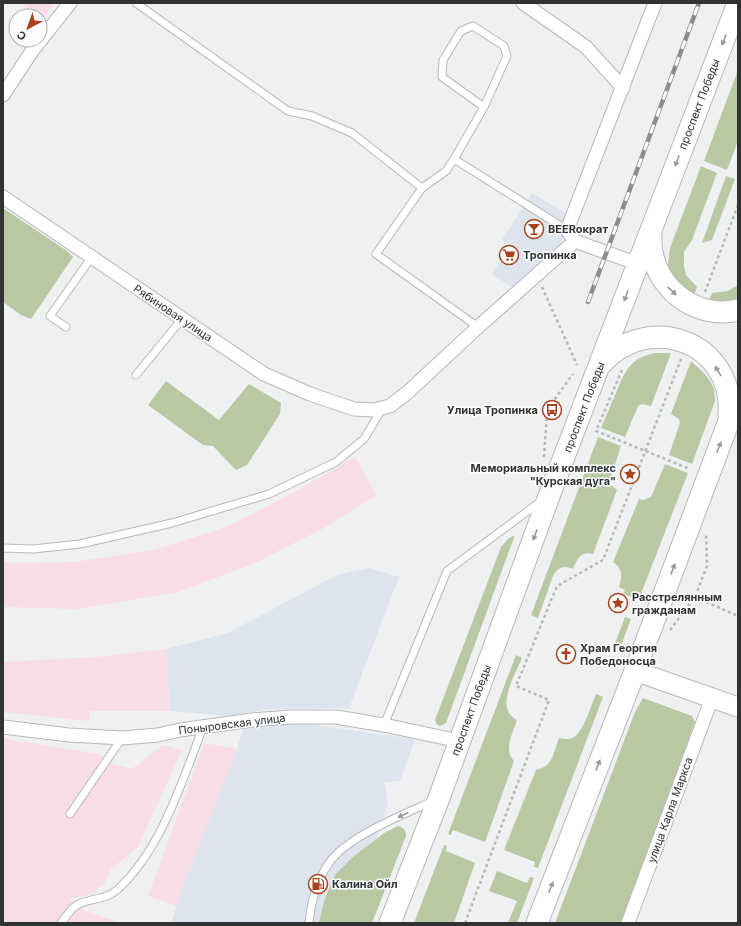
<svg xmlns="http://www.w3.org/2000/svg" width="741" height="926" font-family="Inter,sans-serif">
<rect width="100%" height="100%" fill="#eef0f2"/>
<path fill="#dde4ed" d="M532 193 572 217 561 243 513 288 492 274 511 246 502 240Z
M369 568 399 577 349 708 268 709 229 716 170 711 166 649 228 633 337 575Z
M299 723 415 739 400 781 384 782 388 803 376 839 354 856 324 901 319 923H171L184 883 237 749 243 729Z"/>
<path fill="#f8dee4" d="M20 3H54L43 19Z
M355 457 377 495 324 528 253 564 178 592 78 609 3 607V561L13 563 74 562 154 550 229 526 296 491Z
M166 649 170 711H90L89 721 3 712V662L96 657Z
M3 738 99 754 113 764 132 769 163 745 182 750 138 847 110 870 103 887 99 886 96 893 70 899 83 910 121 923H3Z
M204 743 237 749 184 883 177 906 148 896Z"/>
<path fill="#b8c8a2" d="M738 70V141L727 170 704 161Z
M701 166 717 173 692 240 684 252V266L686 275 697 287 692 300 672 276 668 264 670 248Z
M726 176 735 179 712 240 702 243Z
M3 208 67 251 73 257 31 319 21 315 3 302Z
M738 285V302L707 306 712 293 728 291Z
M655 353H671L651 406 642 404 638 406 625 437 601 428C606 416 611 404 616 393 625 371 630 358 655 353Z
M691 361 704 373 710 381 714 389 715 401 692 464 669 455 680 423 679 419 671 414Z
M166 381 219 420 249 384 281 403 280 414 247 465 236 470 213 446 203 445 148 405Z
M598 437 621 446 610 480 611 485 617 490 593 554C581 551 577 559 573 569 563 565 558 567 553 576L538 618 531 615Z
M665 464 688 473 639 599 623 594 625 590 619 587C622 577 623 568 613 562L639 499 643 500 651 497Z
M515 535 446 723 440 726 437 725 435 720 501 547 508 539Z
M625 617 631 619 620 648 614 646Z
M516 655 522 658C515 675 494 709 517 720 513 733 503 750 514 761L485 842 453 830 451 835 448 834Z
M596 694 603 697 538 868 534 867 535 862 504 850 536 770C554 766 553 753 559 738 564 739 569 740 574 737 584 731 591 705 596 694Z
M643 698 692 716 695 722 622 923H555L635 712Z
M398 826C404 828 406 830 406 836L372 923H319L324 901 335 875 354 856 384 833Z
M444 845 447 846 446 851 475 863 454 923H414Z
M497 871 527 883 530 877 534 878 517 923H508L517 901 489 891Z"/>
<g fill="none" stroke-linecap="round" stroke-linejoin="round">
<defs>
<path id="lane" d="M136 3 288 111 312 116 352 133 422 188
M454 159 484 107 507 56 504 46 473 26 461 31 443 60 442 77 484 107
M66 327 50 316 91 258
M478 327 376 254 422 188 446 171 454 159 567 230
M136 375 182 319
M3 548 33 549 80 544 172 523 269 494 336 462 364 439 382 409
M384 725 447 571 540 502
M70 814 122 738
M61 923C65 918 71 908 77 905 89 898 106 900 117 890 161 850 182 782 203 727
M309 923C311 902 317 880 329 863 346 837 405 814 433 801"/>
<path id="street" d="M523 3 586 47 623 88
M3 95 32 51 70 3
M3 197 264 374 310 394 354 409 373 410 390 406 408 392 478 327 575 241 638 264
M575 241 567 230 655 3
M3 727 69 735 122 738 158 735 180 730 252 720 291 717H336L384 725 459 741
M628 923 712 698"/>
<path id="secondary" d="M635 671 738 707"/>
<path id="primary" d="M651 235C648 282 692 321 738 310
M601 364C649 310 735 343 729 415
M390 923 439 798 549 496 738 3
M537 923 635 671 738 397"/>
</defs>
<use href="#lane" stroke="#b7b8ba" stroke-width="9"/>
<use href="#street" stroke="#b7b8ba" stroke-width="15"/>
<use href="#secondary" stroke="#b7b8ba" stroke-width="21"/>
<use href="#primary" stroke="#b7b8ba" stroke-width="23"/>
<path stroke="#b5b7b8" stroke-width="2.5" stroke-dasharray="3 3" stroke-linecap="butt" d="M542 287 577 365
M705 292 738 205
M622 370 596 431 690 469
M544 457 547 413 549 407 573 374
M695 597 738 616
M670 630 695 597 707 566 706 534
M465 923 549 700 516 686 557 586 603 560 681 359"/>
<use href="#lane" stroke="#fff" stroke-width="7"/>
<use href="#street" stroke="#fff" stroke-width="13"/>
<use href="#secondary" stroke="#fff" stroke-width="19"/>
<use href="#primary" stroke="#fff" stroke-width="21"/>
<defs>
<path id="rail" d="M588 302 699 3"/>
</defs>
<use href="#rail" stroke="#8b8d8e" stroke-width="4.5"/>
<use href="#rail" stroke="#fcfdff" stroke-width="3" stroke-dasharray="9" stroke-linecap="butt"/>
</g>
<defs><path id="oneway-solid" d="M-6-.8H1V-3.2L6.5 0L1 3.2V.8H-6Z"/></defs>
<g fill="#989899">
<use href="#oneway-solid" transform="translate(724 40) rotate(111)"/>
<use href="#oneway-solid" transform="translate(677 161) rotate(111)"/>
<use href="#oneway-solid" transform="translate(672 291) rotate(43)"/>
<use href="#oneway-solid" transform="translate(626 296) rotate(110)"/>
<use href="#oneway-solid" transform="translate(718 371) rotate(-121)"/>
<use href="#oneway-solid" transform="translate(719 447) rotate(-69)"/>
<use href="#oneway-solid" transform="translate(535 535) rotate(110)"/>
<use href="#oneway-solid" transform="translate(673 569) rotate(-69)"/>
<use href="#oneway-solid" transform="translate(598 765) rotate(-69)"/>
<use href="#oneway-solid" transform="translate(403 815) rotate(155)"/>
<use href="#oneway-solid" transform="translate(551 887) rotate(-69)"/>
</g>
<defs>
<symbol id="bar-ring" viewBox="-11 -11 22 22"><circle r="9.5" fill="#fcfdff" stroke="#aa431d" stroke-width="1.5"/><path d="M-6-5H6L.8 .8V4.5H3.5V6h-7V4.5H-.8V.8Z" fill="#aa431d"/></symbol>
<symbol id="supermarket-ring" viewBox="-11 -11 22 22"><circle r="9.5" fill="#fcfdff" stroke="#aa431d" stroke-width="1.5"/><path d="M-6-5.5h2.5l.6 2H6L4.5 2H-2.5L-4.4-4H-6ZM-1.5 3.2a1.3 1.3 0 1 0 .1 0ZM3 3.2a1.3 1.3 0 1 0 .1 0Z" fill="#aa431d"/></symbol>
<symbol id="bus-ring" viewBox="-11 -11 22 22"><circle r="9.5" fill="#fcfdff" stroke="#aa431d" stroke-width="1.5"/><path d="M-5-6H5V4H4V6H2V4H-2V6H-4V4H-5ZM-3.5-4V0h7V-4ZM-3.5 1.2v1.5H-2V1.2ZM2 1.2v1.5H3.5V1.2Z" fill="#aa431d"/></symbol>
<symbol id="sight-ring" viewBox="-11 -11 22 22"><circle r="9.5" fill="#fcfdff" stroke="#aa431d" stroke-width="1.5"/><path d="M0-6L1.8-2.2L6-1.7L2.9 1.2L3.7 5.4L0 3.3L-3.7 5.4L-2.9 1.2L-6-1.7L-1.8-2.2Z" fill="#aa431d"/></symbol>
<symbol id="church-ring" viewBox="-11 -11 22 22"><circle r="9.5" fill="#fcfdff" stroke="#aa431d" stroke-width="1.5"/><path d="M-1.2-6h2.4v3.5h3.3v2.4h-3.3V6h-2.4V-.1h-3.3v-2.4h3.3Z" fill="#aa431d"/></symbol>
<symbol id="fuel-ring" viewBox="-11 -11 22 22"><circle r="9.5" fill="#fcfdff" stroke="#aa431d" stroke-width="1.5"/><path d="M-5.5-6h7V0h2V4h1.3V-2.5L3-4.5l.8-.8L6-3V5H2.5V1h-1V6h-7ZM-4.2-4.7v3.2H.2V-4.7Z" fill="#aa431d"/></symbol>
</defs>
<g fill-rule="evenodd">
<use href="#bar-ring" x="523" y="218" width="22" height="22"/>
<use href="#supermarket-ring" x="498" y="244" width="22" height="22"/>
<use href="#bus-ring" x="541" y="399" width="22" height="22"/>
<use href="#sight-ring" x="619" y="463" width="22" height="22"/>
<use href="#sight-ring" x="607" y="592" width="22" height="22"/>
<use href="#church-ring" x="555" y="643" width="22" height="22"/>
<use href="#fuel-ring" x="307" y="873" width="22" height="22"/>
</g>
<g text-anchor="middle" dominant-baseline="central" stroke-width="3" stroke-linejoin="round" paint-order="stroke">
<g font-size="11" fill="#313233" stroke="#fcfdff">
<text transform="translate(699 104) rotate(-69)">проспект Победы</text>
<text transform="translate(173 313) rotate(34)">Рябиновая улица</text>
<text transform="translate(584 407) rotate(-69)">проспект Победы</text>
<text transform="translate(471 710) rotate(-70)">проспект Победы</text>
<text transform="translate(232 724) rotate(-7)">Поныровская улица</text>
<text transform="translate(670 810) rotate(-70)">улица Карла Маркса</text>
</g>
<g font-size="11" font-weight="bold" fill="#313233" stroke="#fcfdff" text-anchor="start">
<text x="548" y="229">BEERократ</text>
<text x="523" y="255">Тропинка</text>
<text x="538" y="410" text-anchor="end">Улица Тропинка</text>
<text x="616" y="468" text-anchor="end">Мемориальный комплекс<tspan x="616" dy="13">"Курская дуга"</tspan></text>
<text x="632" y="597">Расстрелянным<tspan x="632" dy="13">гражданам</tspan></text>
<text x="580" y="648">Храм Георгия<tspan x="580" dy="13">Победоносца</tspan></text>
<text x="332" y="884">Калина Ойл</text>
</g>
</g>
<rect width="741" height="926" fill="none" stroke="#313233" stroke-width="8"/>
<g transform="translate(28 28) rotate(221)"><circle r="19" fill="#fcfdff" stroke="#abacad"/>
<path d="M0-3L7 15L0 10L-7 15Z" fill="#aa431d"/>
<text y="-6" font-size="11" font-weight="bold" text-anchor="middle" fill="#313233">С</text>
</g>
</svg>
